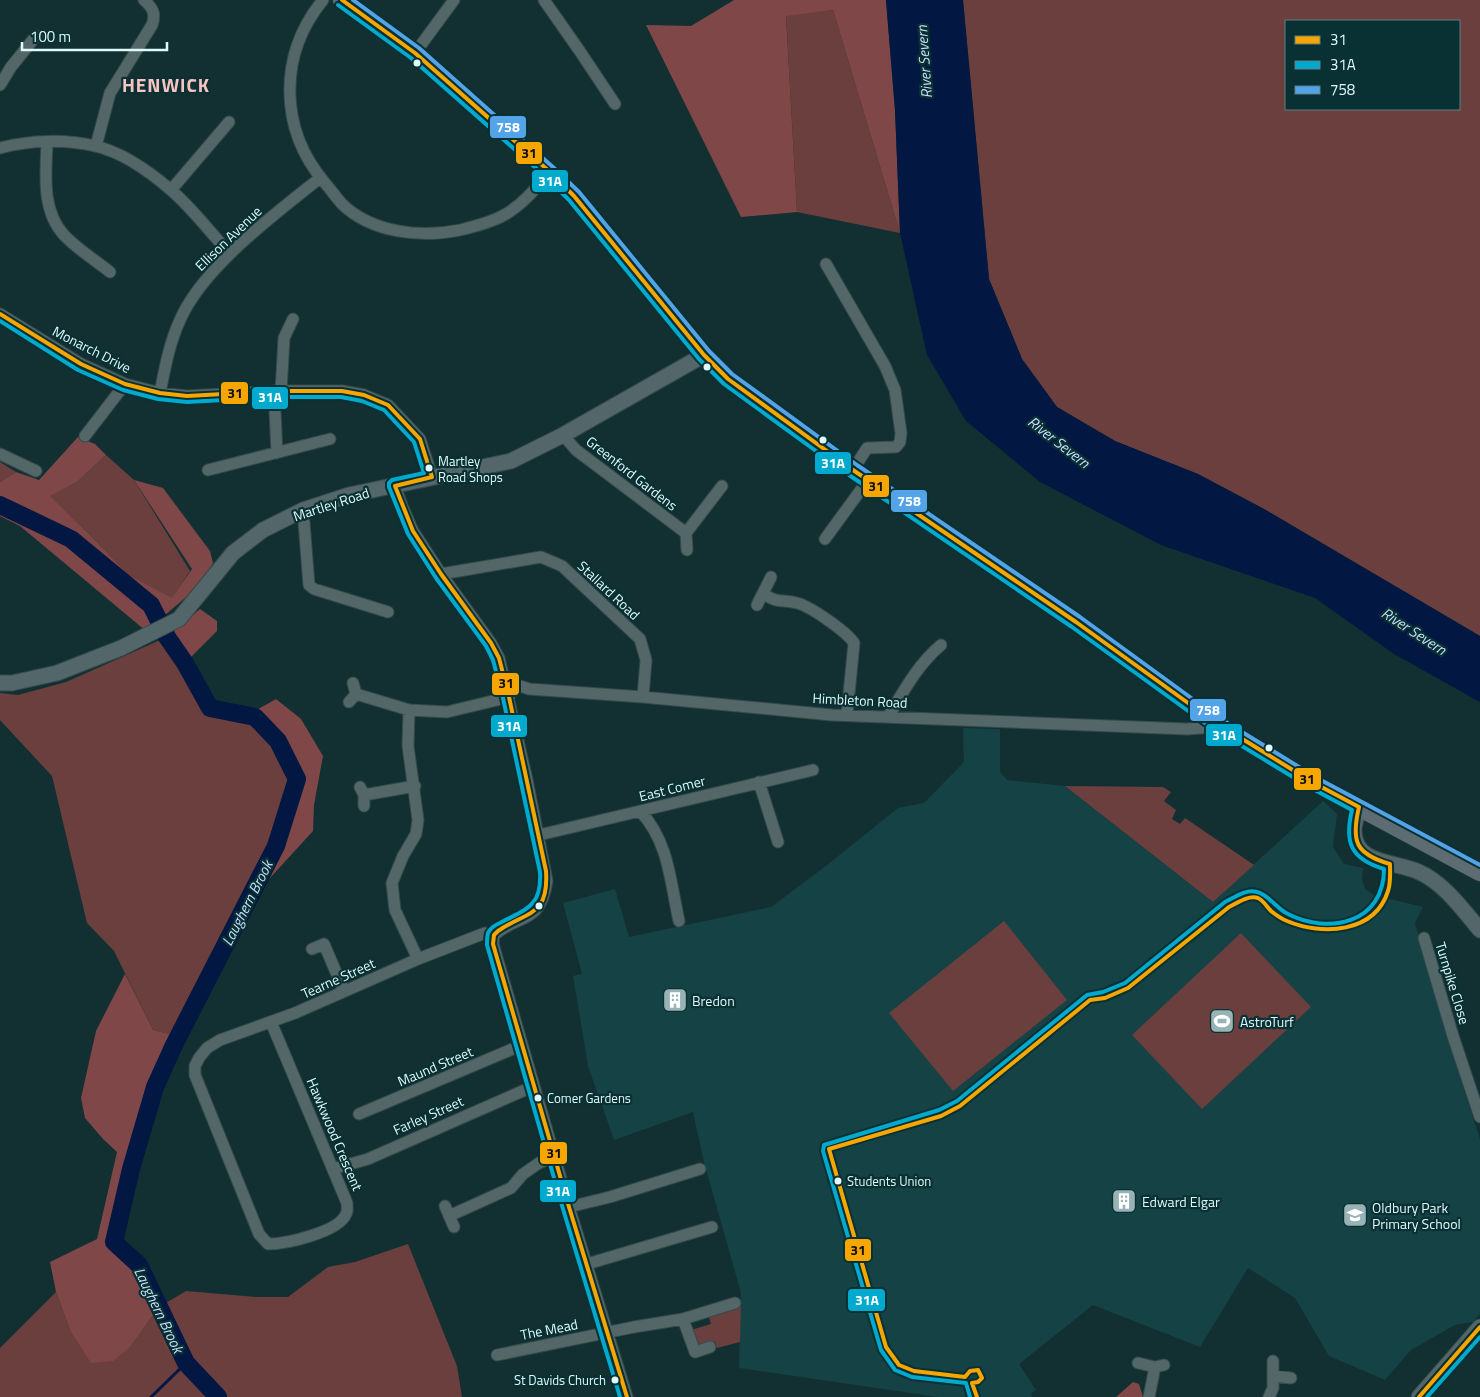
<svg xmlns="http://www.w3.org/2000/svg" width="1480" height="1397" font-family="'Titillium Web',sans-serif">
<rect width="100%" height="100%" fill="#123032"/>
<path fill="#154245" d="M963 728 1000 729V772L1007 780 1065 786 1213 902 1323 801 1337 814 1333 847 1344 864 1363 868 1362 879 1365 889 1374 895 1423 907 1415 923 1460 1077 1480 1139V1314L1473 1322 1455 1325 1411 1350 1385 1380 1329 1356 1295 1298 1248 1268 1200 1347 1093 1305 1019 1364 1036 1390 1031 1394 1032 1397H938L739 1368 741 1293 704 1162 693 1112 614 1140 588 1066 573 976 582 974 563 903 615 889 629 937 771 907 827 865 898 808 924 803 964 762Z"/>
<path fill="#6b3f3e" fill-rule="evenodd" d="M963 0H1480V636L1264 509 1198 474 1115 441 1057 407 1022 359 989 279ZM1286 21H1459V109H1286Z
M833 10 900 233 797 212 786 15Z
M106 455 134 480 190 571 172 599 129 575 87 532 49 496 77 482Z
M0 462 16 472 0 482Z
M167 637 185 663 210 708 255 717 278 741 297 779 276 846 178 1036 153 1030 114 951 87 923 52 776 0 720V693L18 695 66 682Z
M1065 786 1163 787 1171 792 1164 801 1176 810 1172 819 1180 824 1185 818 1254 865 1213 902Z
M1004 921 1067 1000 953 1091 889 1013Z
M1241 933 1311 1007 1202 1109 1132 1035Z
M408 1244 457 1366 462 1397H0V1348L56 1292 70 1330 131 1346 159 1307 186 1291 256 1297H288L328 1267 355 1262Z
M741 1306 740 1342 717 1348 715 1342 700 1347 696 1346 691 1330 711 1324 708 1314Z"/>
<path fill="#7f4747" d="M734 0H886L895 110 900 233 833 10 786 16 797 212 741 217 646 25 691 26Z
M78 437 95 444 106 455 77 482 50 496 87 532 129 575 172 598 192 569 134 480 163 488 210 551 213 563 197 588 146 631 20 526 0 516V482L16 472 39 480Z
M200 609 217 621V631L185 663 167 637Z
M276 699 301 719 323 756 314 805 313 831 248 902 276 846 297 779 278 741 255 717 246 716Z
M125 974 153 1030 178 1036C145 1100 130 1172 114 1242L139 1265 159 1307 131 1346 113 1361 91 1363 70 1330 56 1292 50 1262 97 1239 117 1152 103 1139 85 1118 81 1098 96 1031Z
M1133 1382 1139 1384 1143 1397H1116Z"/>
<path fill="#021742" d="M886 0H963L989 279 1022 359 1057 407 1115 441 1198 474 1264 509 1480 636V702L1394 654 1315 598 1161 545 1040 482 966 421 927 355 900 233 895 110Z"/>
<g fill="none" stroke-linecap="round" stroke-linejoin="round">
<path stroke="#021742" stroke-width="3" d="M151 1397 186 1363"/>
<path stroke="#021742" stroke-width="18" d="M0 505 71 539 151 605 167 637 185 663 210 708 255 717 278 741 297 779 276 846 174 1045 155 1087 131 1169 114 1242 139 1265 186 1363 218 1397"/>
<defs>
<path id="street" d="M323 0C278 55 279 129 325 183 331 190 336 197 342 204 372 233 421 238 460 230 476 226 492 222 506 214 524 203 537 187 550 172
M544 0 579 50 615 104
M415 53 454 0
M0 85 11 67 36 36
M47 142C46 173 41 210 64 235 77 249 95 260 110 272
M96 146 110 93 152 25C156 14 153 8 144 0
M0 148C30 140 65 139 95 146 122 152 150 172 171 190 191 207 212 234 230 254
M171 190 229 122
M826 264 885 366 895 390 901 433 900 442 896 447 867 448 853 470
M0 314 81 364 125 384 160 393 187 396 281 391H342L364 395 388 405 420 439 432 477
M274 391 277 453
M281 391 284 338 293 319
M160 393C165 368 169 344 180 320 203 267 275 214 320 178
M563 435 576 450 686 533
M85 436 125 384
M0 454 36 471
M208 470 330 439
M395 486 402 506 413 531 441 574 491 643 499 658 527 780 547 881C540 925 520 913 494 935
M303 510 309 585 314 589 388 612
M825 539 868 480
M687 550 686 533 722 486
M441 574 541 557 562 566 640 639 646 660 643 697
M764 594C778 604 782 599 797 603 810 606 847 632 854 643L847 714
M757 605 771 577
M505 681 529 689 643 697 832 715 1187 729 1202 728 1213 721
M356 694 409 710 447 712 509 697
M349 702 356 694 353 683
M409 710 408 746 418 820 416 834 403 856 392 883 395 910 418 959
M888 717C903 692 918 664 941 645
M759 782 778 842
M360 787 364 795V806
M364 795 415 786
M641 812C669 843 670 881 679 921
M539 835 813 770
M494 935 493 944 569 1207 627 1397
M1424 938 1453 1036 1480 1117
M312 949 324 944 344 991
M271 1022 347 1203C347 1206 348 1211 346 1214 339 1232 286 1244 268 1244L259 1234 195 1075V1066L199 1058 207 1048 220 1040 295 1013 418 959 485 933 494 935
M359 1114 522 1045
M333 1169 368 1159 534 1086
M445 1206 454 1227
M569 1207 610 1197 700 1169
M449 1216 511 1188 523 1174 539 1163 555 1156
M587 1264 712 1227
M683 1319 695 1352 710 1347
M497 1355 634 1327 683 1319 735 1303
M1138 1363 1155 1367 1164 1365
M1274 1376 1291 1378
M1149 1397 1155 1367
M1269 1397 1273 1388V1361"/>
<path id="secondary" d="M0 683H12L57 673 121 648 179 619 233 553 263 530 303 510 349 495 511 461 563 435 704 355
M1359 807C1358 814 1354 823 1354 830 1353 865 1396 861 1419 872 1444 883 1463 910 1480 930
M1419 1397 1480 1327"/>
<path id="primary" d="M342 0 415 53 550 172 574 196 704 355 728 379 778 416 853 470 1076 622 1213 721 1314 783 1480 872"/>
</defs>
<use href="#street" stroke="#354a4b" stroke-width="13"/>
<use href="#secondary" stroke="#354a4b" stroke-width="17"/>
<use href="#primary" stroke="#354a4b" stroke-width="19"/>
<use href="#street" stroke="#536769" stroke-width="11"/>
<use href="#secondary" stroke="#536669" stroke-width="15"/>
<use href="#primary" stroke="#5c6c72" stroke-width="18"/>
<defs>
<path id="bus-1" d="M342 0 415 53 550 172 574 196 704 355 728 379 853 470 1076 622 1213 721 1314 783 1359 807C1351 841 1355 854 1390 864 1390 873 1391 882 1388 891 1375 933 1322 936 1287 921 1282 919 1276 915 1271 911 1267 907 1263 900 1258 898 1248 895 1237 903 1229 907L1128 988 1105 998 1090 1000 960 1106 941 1116 829 1149 886 1347 899 1365 914 1371 965 1377 970 1371 978 1370 982 1378 978 1382 972 1383 977 1397
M0 314 81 364 125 384 160 393 187 396 281 391H342L364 395 388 405 420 439 432 477 395 486 413 531 441 574 491 643 499 658 509 697 546 871C549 917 527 911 498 931L494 935 493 944 569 1207 627 1397
M1419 1397 1480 1327"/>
<path id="bus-2" d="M338 5 411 58 546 177 569 200 699 359 724 384 849 475 1072 627 1209 726 1311 788 1352 810C1344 843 1351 859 1384 869 1384 923 1329 935 1288 914 1277 909 1268 894 1257 892 1246 889 1235 897 1225 902L1125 983 1103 992 1087 995 957 1101 939 1110 824 1145 823 1151 881 1350 895 1370 912 1377 966 1383 970 1397
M0 321 78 370 123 390 158 399 187 402 281 397H341L362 401 384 410 414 442 424 473 392 480 389 483V487L408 534 436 578 486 646 493 660 503 698 540 872C542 907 526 909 500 923 495 925 490 929 488 933 487 937 487 942 487 945L563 1209 620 1397
M1427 1397 1480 1337"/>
<path id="bus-3" d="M353 0 419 48 554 168 579 192 709 351 732 374 857 465 1080 617 1216 716 1317 778 1480 865"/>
</defs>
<use href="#bus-1" stroke="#093033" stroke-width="8"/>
<use href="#bus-2" stroke="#093033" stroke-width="8"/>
<use href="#bus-3" stroke="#093033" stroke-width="8"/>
<use href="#bus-1" stroke="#f7a600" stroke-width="4"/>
<use href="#bus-2" stroke="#00a9ce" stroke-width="4"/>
<use href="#bus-3" stroke="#53a3e8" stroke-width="4"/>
</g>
<defs>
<symbol id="building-square" viewBox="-11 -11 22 22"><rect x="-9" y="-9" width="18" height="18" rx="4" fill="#98b3b5" stroke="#093033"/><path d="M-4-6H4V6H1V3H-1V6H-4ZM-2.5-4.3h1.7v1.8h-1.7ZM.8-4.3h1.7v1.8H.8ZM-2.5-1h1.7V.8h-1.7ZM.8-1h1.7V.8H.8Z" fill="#fff"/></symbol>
<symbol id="stadium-square" viewBox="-11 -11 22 22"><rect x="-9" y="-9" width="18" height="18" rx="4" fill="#98b3b5" stroke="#093033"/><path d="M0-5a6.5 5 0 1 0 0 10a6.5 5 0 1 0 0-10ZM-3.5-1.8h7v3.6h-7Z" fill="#fff"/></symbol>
<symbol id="school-square" viewBox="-11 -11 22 22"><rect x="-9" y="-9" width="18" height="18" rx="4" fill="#98b3b5" stroke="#093033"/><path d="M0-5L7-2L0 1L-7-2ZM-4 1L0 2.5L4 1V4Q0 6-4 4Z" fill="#fff"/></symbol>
</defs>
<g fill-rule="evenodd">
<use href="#building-square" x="661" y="986" width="28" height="28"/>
<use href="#stadium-square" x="1208" y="1007" width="28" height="28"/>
<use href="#building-square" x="1110" y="1187" width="28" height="28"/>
<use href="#school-square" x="1341" y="1201" width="28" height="28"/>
</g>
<g fill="#e0f9fb" stroke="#093033" stroke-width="2">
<circle cx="417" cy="63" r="4.5"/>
<circle cx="707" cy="367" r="4.5"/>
<circle cx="823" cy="440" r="4.5"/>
<circle cx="429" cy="468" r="4.5"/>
<circle cx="1269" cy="748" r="4.5"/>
<circle cx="539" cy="906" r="4.5"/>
<circle cx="538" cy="1098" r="4.5"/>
<circle cx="838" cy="1181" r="4.5"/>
<circle cx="615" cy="1380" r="4.5"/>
</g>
<g text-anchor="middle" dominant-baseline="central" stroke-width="4.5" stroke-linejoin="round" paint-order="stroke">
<g font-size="13" fill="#e0f9fb" stroke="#093033" text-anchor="start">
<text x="438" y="461">Martley<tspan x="438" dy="16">Road Shops</tspan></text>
<text x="547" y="1098">Comer Gardens</text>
<text x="847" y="1181">Students Union</text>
<text x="606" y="1380" text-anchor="end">St Davids Church</text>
</g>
<g font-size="14" fill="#e0f9fb" stroke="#093033">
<text transform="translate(228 238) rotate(-44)">Ellison Avenue</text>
<text transform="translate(92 349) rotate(27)">Monarch Drive</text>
<text transform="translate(632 473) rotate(38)">Greenford Gardens</text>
<text transform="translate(331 504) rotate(-18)">Martley Road</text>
<text transform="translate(609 590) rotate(43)">Stallard Road</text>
<text transform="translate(860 700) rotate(3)">Himbleton Road</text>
<text transform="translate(672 788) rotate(-14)">East Comer</text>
<text transform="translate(338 978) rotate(-24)">Tearne Street</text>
<text transform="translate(1453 983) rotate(73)">Turnpike Close</text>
<text transform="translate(435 1066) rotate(-23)">Maund Street</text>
<text transform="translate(428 1115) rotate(-24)">Farley Street</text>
<text transform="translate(335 1134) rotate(67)">Hawkwood Crescent</text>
<text transform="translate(549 1329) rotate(-11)">The Mead</text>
</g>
<g font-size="14" fill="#e0f9fb" stroke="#093033" text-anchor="start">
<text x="692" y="1000">Bredon</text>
<text x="1240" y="1021">AstroTurf</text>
<text x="1142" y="1201">Edward Elgar</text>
<text x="1372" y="1207">Oldbury Park<tspan x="1372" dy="16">Primary School</tspan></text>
</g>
<g font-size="15" font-style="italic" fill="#caddfd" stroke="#093033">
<text transform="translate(924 62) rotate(-94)">River Severn</text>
<text transform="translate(1059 442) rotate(38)">River Severn</text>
<text transform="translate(1414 631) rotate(33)">River Severn</text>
<text transform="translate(247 903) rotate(-63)">Laughern Brook</text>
<text transform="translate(159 1310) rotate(64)">Laughern Brook</text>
</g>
<g font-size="19" font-weight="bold" letter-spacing="1" fill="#f8c4c2" stroke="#093033">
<text x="166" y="84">HENWICK</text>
</g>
</g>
<g stroke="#093033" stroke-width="2">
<rect x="489" y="115" width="38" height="24" rx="5" fill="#53a3e8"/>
<rect x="515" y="141" width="28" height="24" rx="5" fill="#f7a600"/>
<rect x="531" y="169" width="38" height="24" rx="5" fill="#00a9ce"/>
<rect x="220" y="381" width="29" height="24" rx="5" fill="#f7a600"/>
<rect x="251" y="386" width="38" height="24" rx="5" fill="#00a9ce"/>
<rect x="814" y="451" width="38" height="24" rx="5" fill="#00a9ce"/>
<rect x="862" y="474" width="28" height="24" rx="5" fill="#f7a600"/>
<rect x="890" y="489" width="38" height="24" rx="5" fill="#53a3e8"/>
<rect x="491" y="672" width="29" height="24" rx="5" fill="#f7a600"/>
<rect x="1189" y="698" width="38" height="24" rx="5" fill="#53a3e8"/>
<rect x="490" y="714" width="38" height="24" rx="5" fill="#00a9ce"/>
<rect x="1205" y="723" width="38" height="24" rx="5" fill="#00a9ce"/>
<rect x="1293" y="767" width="29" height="24" rx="5" fill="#f7a600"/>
<rect x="539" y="1141" width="29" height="24" rx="5" fill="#f7a600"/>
<rect x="539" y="1179" width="38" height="24" rx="5" fill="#00a9ce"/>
<rect x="844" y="1238" width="28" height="24" rx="5" fill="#f7a600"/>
<rect x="847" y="1288" width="39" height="24" rx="5" fill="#00a9ce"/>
</g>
<g font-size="14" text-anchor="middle" font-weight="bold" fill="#fff">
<text x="508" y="132">758</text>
<text x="550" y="186">31A</text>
<text x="270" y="402">31A</text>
<text x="833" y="468">31A</text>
<text x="909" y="506">758</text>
<text x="1208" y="715">758</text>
<text x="509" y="731">31A</text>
<text x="1224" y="740">31A</text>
<text x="558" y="1196">31A</text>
<text x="867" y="1305">31A</text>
</g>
<g font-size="14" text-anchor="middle" font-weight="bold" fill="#111">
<text x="529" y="158">31</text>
<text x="235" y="398">31</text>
<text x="876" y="491">31</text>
<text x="506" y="688">31</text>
<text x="1307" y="784">31</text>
<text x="554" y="1158">31</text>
<text x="858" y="1255">31</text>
</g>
<rect x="1285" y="20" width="175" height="90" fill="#093033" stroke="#5f8083"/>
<rect x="1295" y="36" width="25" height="8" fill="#f7a600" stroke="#5f8083"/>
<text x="1330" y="45" font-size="15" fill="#e0f9fb">31</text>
<rect x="1295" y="61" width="25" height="8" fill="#00a9ce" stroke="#5f8083"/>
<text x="1330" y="70" font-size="15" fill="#e0f9fb">31A</text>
<rect x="1295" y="86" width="25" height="8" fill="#53a3e8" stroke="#5f8083"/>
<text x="1330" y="95" font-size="15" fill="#e0f9fb">758</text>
<path d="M22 42v8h145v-8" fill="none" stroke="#e0f9fb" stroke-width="2.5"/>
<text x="30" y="42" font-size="15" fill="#e0f9fb" stroke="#093033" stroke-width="4" paint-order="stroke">100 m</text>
</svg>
